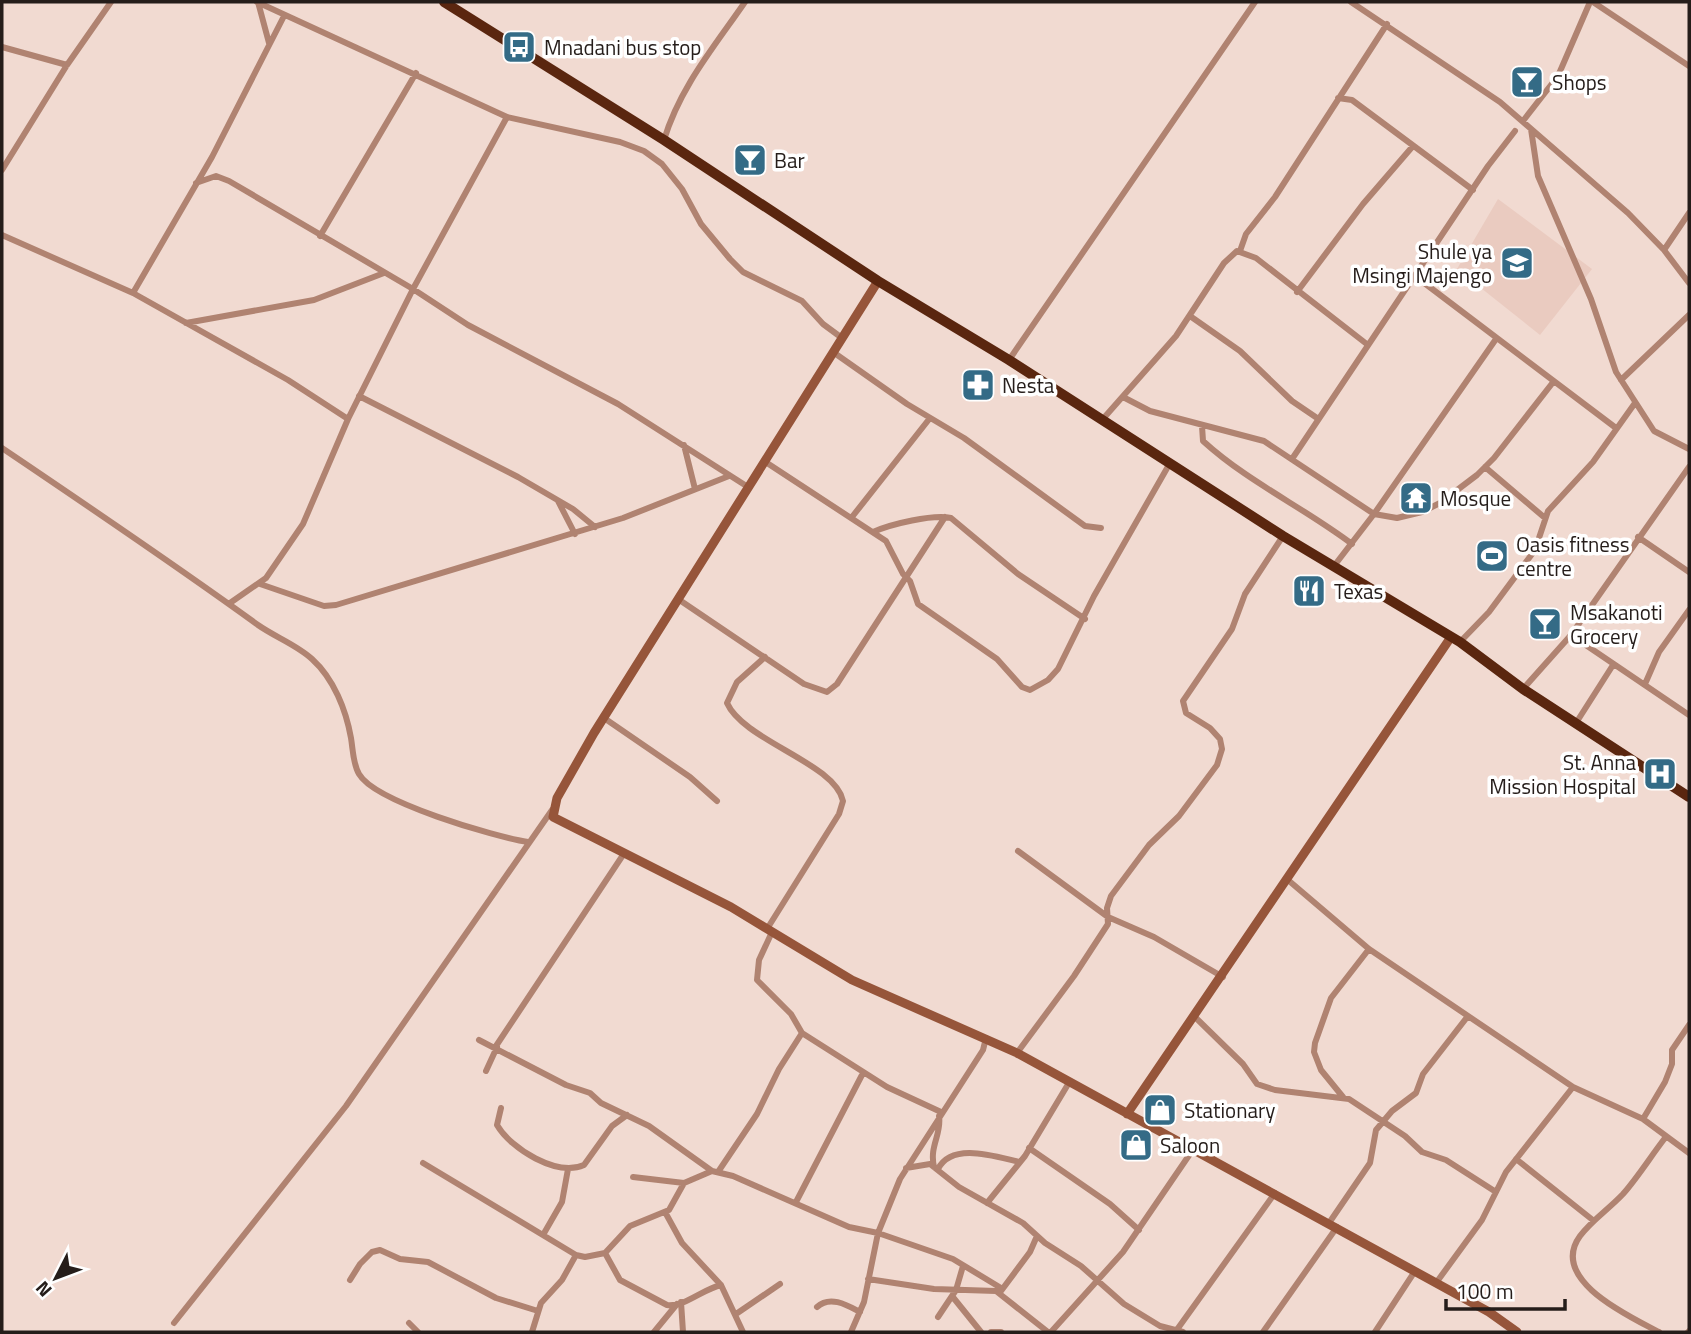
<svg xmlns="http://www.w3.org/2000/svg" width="1691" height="1334" font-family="'Titillium Web',sans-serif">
<rect width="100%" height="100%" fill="#f1dad1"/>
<path fill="#eacbc0" d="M1498 199 1592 269 1540 335 1457 269Z"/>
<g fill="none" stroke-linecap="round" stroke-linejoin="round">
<path stroke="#b08371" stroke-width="6" d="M257 2 507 117 620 142 644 151 662 164 682 189 701 224 730 259 743 272 802 301 823 324 842 338
M258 2 269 43
M1351 2 1500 102 1628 213 1664 250
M1593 2 1689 66
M2 47 67 65
M1338 98 1352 100 1473 190
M1523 121 1558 76 1590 2
M1531 129 1538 176 1591 299 1616 372 1654 431 1689 449
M664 140C680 87 714 47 745 2
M2 170 67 65 111 2
M196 183 216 176 229 181 413 289 468 325 618 404 748 487
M1689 213 1664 250 1689 283
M2 235 133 293 288 380 348 419
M320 236 416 73
M1240 251 1246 234 1275 197 1387 24
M1415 276 1616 428
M1297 292 1363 204 1413 146
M133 293 212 157 284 16
M1190 316 1240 351 1292 401 1317 418
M186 323 314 300 384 273
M833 352 907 404 964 438 1085 526 1101 528
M1009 360 1255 2
M1621 380 1689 315
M359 396 518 477 573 509 595 527
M1123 397 1150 411 1264 441 1374 514 1397 518 1422 512 1440 503 1477 475 1494 458 1554 381
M1102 420 1176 336 1224 263 1237 251 1256 258 1368 345
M1202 426 1203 441C1248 482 1303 507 1352 544
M684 445 695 489
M2 448C88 506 174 564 258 625 275 637 297 645 312 659 334 679 346 710 351 738 353 750 353 764 359 774 375 802 495 837 528 842
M1292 459 1488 166 1515 131
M764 461 886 541 903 574 910 581 918 604 997 659 1022 687 1030 690 1048 680 1058 669 1094 596 1170 463
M1485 467 1545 518
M558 501 575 534
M852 517 930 418
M873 532C891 524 933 514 951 518L1018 574 1085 619
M1638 537 1689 572
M1334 566 1374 514 1496 339
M260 584 324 606 336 605 623 518 729 476
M678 599 804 684 827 692 837 684 945 517
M230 603 266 578 303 524 348 419 413 289 507 117
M1571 635 1689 715
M1460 642 1489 612 1535 550 1548 511 1593 462 1635 403
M765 657 737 682 727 703C744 741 835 763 843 801L839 814 767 929
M1645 684 1659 652 1689 610
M1523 689 1571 635 1689 467
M604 718 690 777 717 801
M1576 723 1613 665
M1018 851 1108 917 1154 937 1223 977
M1288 880 1369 949 1573 1087 1643 1119 1689 1153
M772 932 759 960 757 980 791 1014 802 1033 887 1087 941 1112
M1194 1016 1243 1064 1257 1084 1275 1090 1349 1099 1405 1136 1422 1152 1446 1160 1496 1192
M479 1040 566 1085 590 1093 601 1103 649 1126 712 1171 733 1176 849 1227 878 1233 953 1259 1001 1288
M496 1046 623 855
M1017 1053 1074 976 1108 924 1107 908 1111 896 1149 845 1179 816 1217 765 1222 749 1220 739 1210 728 1186 713 1183 701 1232 629 1245 594 1283 536
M486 1071 497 1047
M1343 1097 1321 1070 1314 1052 1315 1043 1331 998 1369 949
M501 1108 497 1125C511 1149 557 1177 584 1165L612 1126 627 1115
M1643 1119 1665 1082 1672 1064V1050L1689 1025
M1029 1148 1110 1204 1139 1230
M1516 1159 1594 1221
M423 1163 576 1255 585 1257 605 1253 630 1226 669 1210 684 1183 712 1171
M934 1167C929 1146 942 1134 939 1116
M906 1168 930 1164 959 1187 1023 1223 1045 1243 1081 1266 1124 1304 1160 1326 1183 1332
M938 1169C952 1141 997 1157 1020 1162
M718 1172 757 1114 779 1069 802 1033
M633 1177 684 1183
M796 1202 863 1073
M987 1203 1025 1156 1070 1081
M665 1212 682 1243 721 1285 743 1332
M1329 1223 1370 1163 1376 1130 1392 1111 1416 1093 1423 1074 1468 1016
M543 1235 562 1202 568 1169
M605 1253 620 1280 667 1305C685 1307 703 1289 721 1285
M868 1279 934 1289 996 1291 1048 1332
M350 1280 360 1264 372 1252 380 1250 400 1259 428 1262 496 1298 538 1311
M1436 1283 1482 1220 1506 1172 1573 1087
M1001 1291 1030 1252 1037 1236
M952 1296 981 1332
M681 1302 683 1332
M817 1307C830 1295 847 1305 860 1312
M736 1314 780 1284
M938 1317 956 1290 963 1266
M174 1323 346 1106 552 810
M409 1323 418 1332
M1176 1331 1275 1193
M532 1332 541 1303 562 1280 576 1255
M654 1332 677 1304
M851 1332 864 1302 878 1233 900 1179 983 1050 986 1038
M991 1332H1001
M1051 1332 1123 1252 1192 1151
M1263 1332 1337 1227
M1375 1332 1415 1271
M1659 1332C1631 1317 1548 1280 1580 1236 1592 1220 1609 1209 1623 1194 1638 1177 1651 1156 1665 1138
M1688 1332 1689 1331"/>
<path stroke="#96553a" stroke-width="9" d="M878 281 594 733 557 798 553 817 731 907 852 980 1017 1053 1489 1312 1517 1332
M1127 1114 1451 637"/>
<path stroke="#5a260f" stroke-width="10" d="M444 2 664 140 878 281 1009 360 1283 536 1460 642 1523 689 1689 797"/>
</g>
<defs>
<symbol id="bus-square" viewBox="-11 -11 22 22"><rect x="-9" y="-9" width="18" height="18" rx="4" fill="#346b86" stroke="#fff"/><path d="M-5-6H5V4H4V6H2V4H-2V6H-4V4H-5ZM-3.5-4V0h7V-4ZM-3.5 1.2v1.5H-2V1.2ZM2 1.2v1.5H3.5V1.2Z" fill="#fff"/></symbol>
<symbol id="bar-square" viewBox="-11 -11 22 22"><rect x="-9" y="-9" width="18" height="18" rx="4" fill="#346b86" stroke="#fff"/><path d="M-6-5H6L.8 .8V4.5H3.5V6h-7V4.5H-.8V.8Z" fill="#fff"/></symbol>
<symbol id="school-square" viewBox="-11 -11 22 22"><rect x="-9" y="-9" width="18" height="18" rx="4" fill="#346b86" stroke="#fff"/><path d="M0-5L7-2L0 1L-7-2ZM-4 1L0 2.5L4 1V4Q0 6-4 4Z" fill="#fff"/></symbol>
<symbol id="pharmacy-square" viewBox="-11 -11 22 22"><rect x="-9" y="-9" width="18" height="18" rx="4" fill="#346b86" stroke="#fff"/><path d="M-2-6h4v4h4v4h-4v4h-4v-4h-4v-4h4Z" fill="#fff"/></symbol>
<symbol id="temple-square" viewBox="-11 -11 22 22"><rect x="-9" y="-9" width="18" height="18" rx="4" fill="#346b86" stroke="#fff"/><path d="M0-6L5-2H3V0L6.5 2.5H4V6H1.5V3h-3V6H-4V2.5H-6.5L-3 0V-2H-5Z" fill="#fff"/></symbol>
<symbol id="stadium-square" viewBox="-11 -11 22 22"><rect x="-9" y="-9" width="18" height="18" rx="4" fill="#346b86" stroke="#fff"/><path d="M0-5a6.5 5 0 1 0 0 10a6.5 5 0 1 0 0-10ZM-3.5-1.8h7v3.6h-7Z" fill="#fff"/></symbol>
<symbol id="restaurant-square" viewBox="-11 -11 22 22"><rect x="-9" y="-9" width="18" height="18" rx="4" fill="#346b86" stroke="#fff"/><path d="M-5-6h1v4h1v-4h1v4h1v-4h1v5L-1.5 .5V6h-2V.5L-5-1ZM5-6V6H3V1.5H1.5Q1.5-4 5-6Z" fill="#fff"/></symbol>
<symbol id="hospital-square" viewBox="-11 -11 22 22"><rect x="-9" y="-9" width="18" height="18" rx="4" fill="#346b86" stroke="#fff"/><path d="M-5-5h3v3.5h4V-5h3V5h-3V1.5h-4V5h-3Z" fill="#fff"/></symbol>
<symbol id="shop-square" viewBox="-11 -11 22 22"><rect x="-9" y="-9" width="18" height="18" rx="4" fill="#346b86" stroke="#fff"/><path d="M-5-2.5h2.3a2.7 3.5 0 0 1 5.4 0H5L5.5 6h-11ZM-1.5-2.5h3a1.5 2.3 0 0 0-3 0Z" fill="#fff"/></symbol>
</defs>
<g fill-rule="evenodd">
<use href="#bus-square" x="500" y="28" width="38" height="38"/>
<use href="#bar-square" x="1508" y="63" width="38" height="38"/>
<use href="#bar-square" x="731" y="141" width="38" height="38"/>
<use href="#school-square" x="1498" y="244" width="38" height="38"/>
<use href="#pharmacy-square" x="959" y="366" width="38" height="38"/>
<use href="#temple-square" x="1397" y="479" width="38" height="38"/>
<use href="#stadium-square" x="1473" y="537" width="38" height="38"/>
<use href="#restaurant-square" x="1290" y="572" width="38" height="38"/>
<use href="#bar-square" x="1526" y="605" width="38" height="38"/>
<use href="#hospital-square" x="1641" y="755" width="38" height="38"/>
<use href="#shop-square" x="1141" y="1091" width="38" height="38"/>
<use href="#shop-square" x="1117" y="1126" width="38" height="38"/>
</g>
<g text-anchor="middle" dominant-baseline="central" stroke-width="7" stroke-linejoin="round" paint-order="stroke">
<g font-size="21" fill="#251d1a" stroke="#fff" text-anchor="start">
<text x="544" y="47">Mnadani bus stop</text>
<text x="1552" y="82">Shops</text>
<text x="774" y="160">Bar</text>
<text x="1492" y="251" text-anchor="end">Shule ya<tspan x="1492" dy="24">Msingi Majengo</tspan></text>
<text x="1002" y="385">Nesta</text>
<text x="1440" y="498">Mosque</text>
<text x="1516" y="544">Oasis fitness<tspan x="1516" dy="24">centre</tspan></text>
<text x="1334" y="591">Texas</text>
<text x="1570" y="612">Msakanoti<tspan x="1570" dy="24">Grocery</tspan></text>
<text x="1636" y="762" text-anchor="end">St. Anna<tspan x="1636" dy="24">Mission Hospital</tspan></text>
<text x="1184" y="1110">Stationary</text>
<text x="1160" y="1145">Saloon</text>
</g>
</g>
<rect width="1691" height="1334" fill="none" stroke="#251d1a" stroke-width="7"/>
<g transform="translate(56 1278) rotate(228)" stroke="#ffffff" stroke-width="5" paint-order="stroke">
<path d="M0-5L12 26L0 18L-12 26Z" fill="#251d1a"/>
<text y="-10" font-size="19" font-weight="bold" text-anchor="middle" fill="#251d1a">N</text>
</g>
<path d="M1446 1299v10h119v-10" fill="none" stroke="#251d1a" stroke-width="3.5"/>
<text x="1456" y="1299" font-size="21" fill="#251d1a" stroke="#ffffff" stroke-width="5" paint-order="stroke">100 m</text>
</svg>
